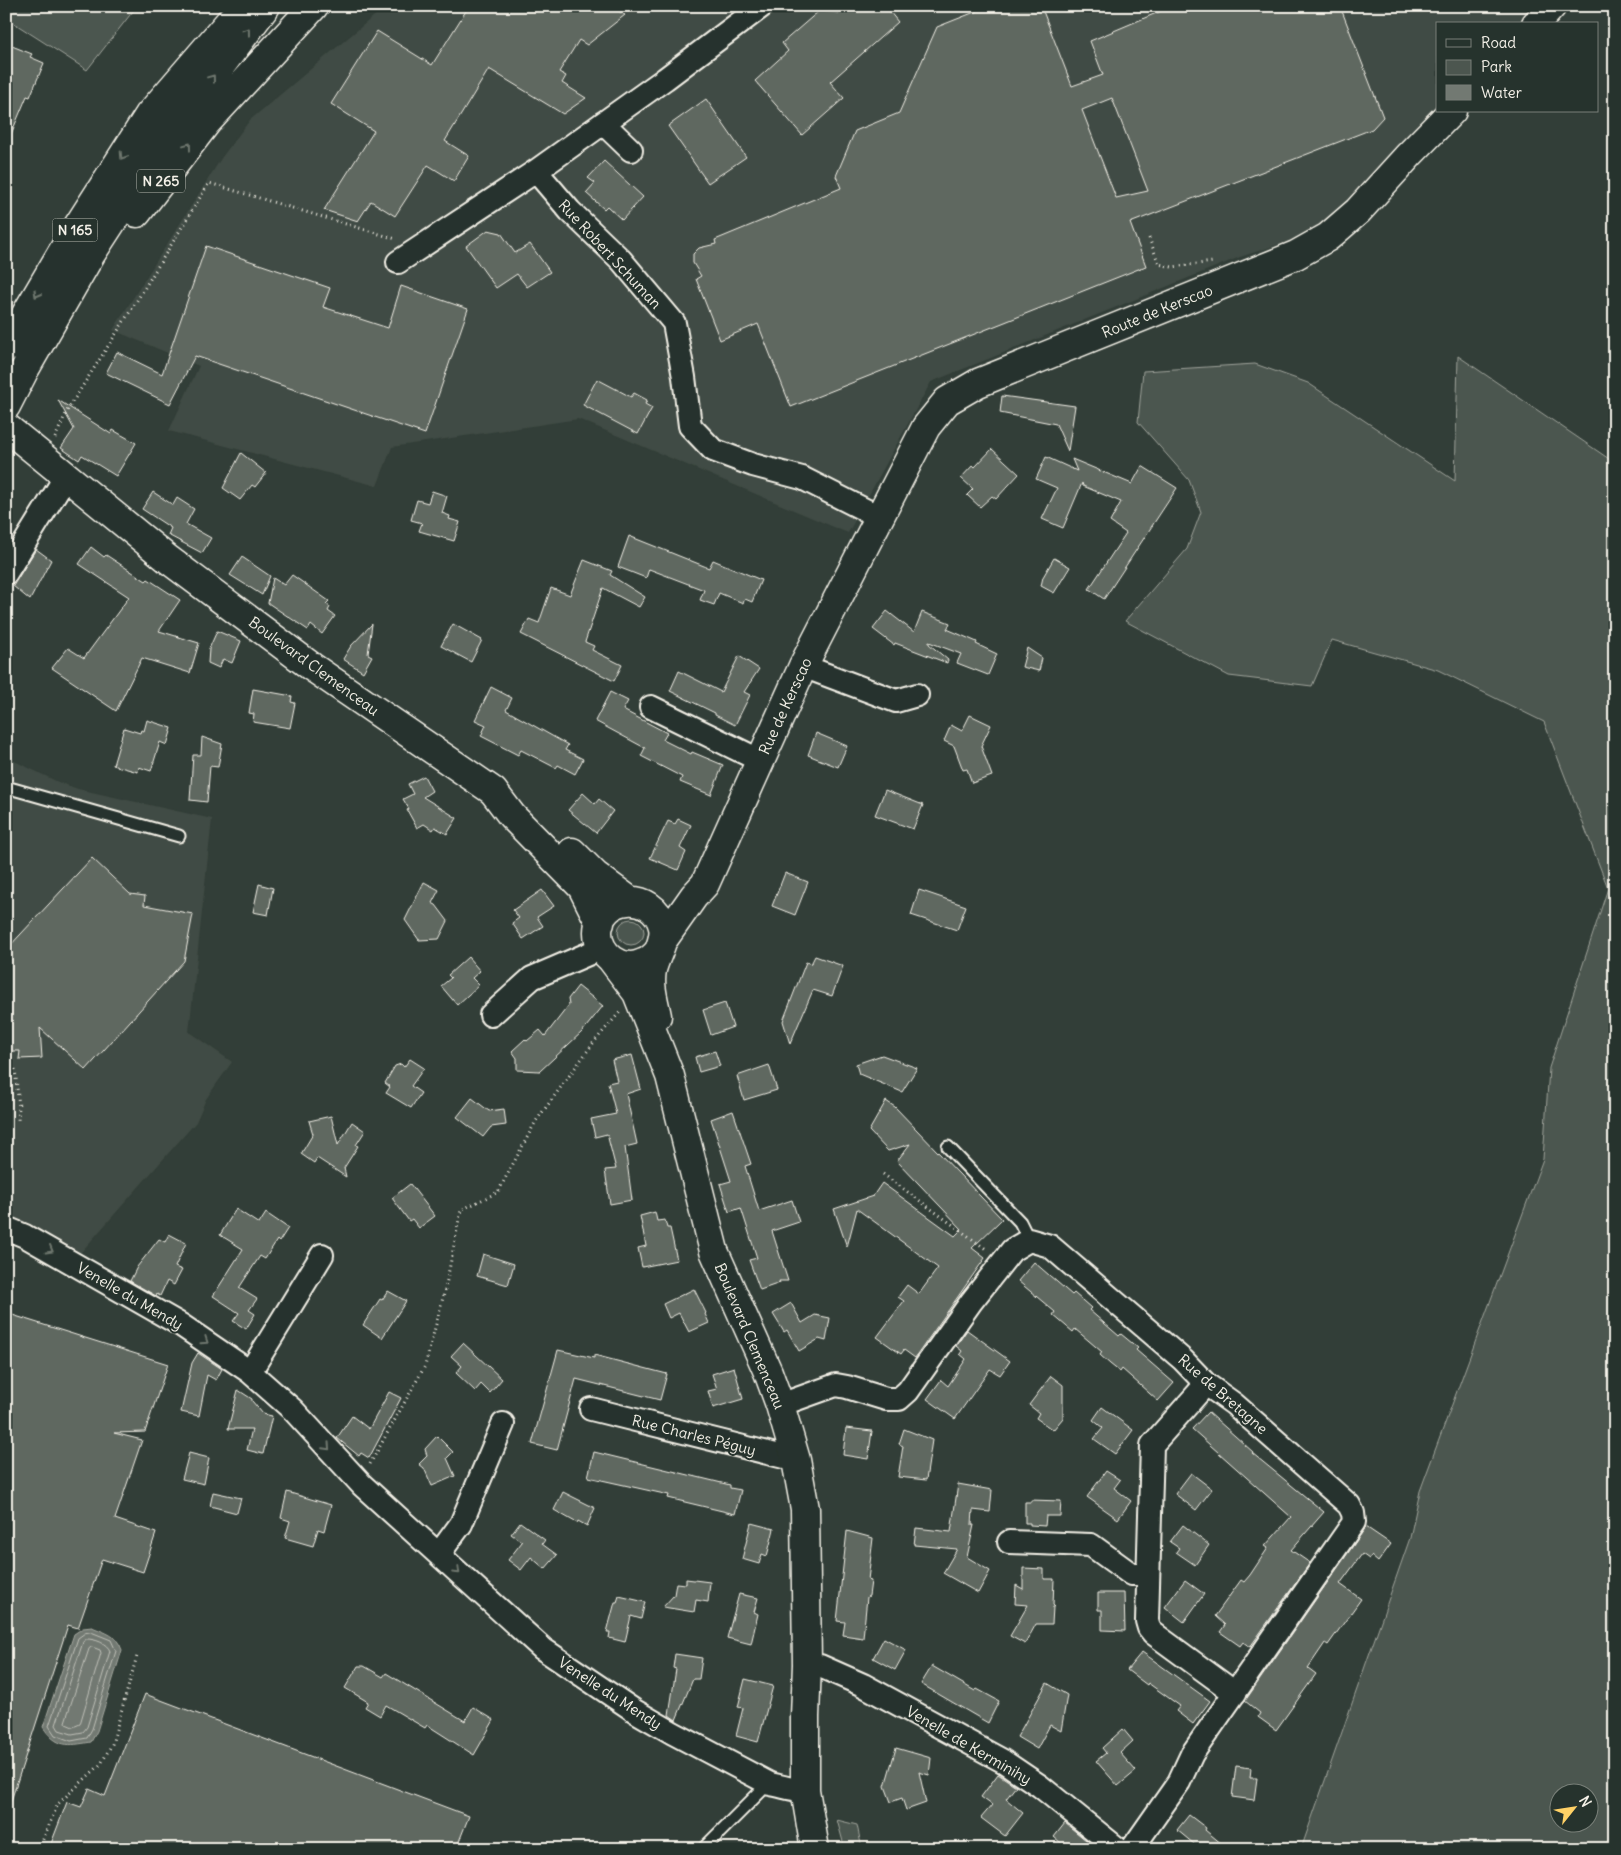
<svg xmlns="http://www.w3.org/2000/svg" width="1621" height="1855" font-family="Delius,sans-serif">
<rect width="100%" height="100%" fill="#323e38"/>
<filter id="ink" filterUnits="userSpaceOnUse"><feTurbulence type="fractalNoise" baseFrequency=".02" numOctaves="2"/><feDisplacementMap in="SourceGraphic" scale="10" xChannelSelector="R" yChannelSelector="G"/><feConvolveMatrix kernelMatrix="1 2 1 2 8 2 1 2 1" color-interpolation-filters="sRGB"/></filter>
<g filter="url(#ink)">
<path fill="#404b44" d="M386 6H1562L1546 24H1437V111L1345 223 1240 257 931 382 848 533 578 419 392 447 377 486 169 431 199 366 113 330 222 157 250 120Z
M6 757 58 782 78 789 212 819 189 1032 232 1062 206 1099 196 1122 75 1259 6 1223Z"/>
<path fill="#4c564f" stroke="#a0a49c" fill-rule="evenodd" d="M6 6H137L87 70 6 18Z
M1458 356 1615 463V1849H1301L1410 1538 1420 1491 1543 1159 1549 1068 1608 888 1544 722 1438 670 1332 640 1312 686 1229 676 1125 621 1187 549 1201 512 1189 480 1138 422 1143 371 1255 364 1308 383 1455 481ZM1558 1792H1588V1822H1558Z
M618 932a13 13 0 1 1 26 0a13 13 0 1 1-26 0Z
M837 1820 857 1825 862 1849H845Z"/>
<path fill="#727972" stroke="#a6a9a1" d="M92 1627C106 1633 117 1635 122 1650L97 1731 91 1742C68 1746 57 1748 43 1727L74 1634 83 1628Z"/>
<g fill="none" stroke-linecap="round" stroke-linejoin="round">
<path stroke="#c0c1b9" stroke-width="1" d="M91 1632 111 1640 116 1651 92 1729 87 1738 71 1741 55 1735 49 1726 78 1638 85 1633Z
M87 1639C95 1639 107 1643 110 1651L87 1727 83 1732 72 1734 59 1730 56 1725 83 1642Z
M92 1647 100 1650 101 1653 80 1724 73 1727 66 1724 65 1722 89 1649Z"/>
</g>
<path fill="#5f6861" stroke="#f4f1e8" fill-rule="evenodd" d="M469 6H610L625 15 587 45 579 40 559 72 566 76 562 83 586 98 563 114 489 69 445 141 469 156 454 181 428 165 395 216 371 201 358 221 324 210 374 131 331 104 377 31 432 65Z
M846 6H885L898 22 830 82 844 98 802 135 755 81 788 51 782 43 819 11 839 13Z
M990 6H1041L1072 86 1103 75 1090 41 1173 6H1340L1383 117 1372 129 1130 223 1146 266 791 407 758 324 720 340 696 279 701 276 693 263V254L699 248 716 244 715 240 841 188 836 176 855 131 899 113 937 27ZM1112 98 1148 191 1116 198 1082 110Z
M12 46 32 54 30 57 44 63 30 97 27 96 6 146V60Z
M706 99 746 157 708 183 668 126Z
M604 161 643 197 622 220 607 206 604 209 586 193 595 183 588 178Z
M488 230 501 233 515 253 530 244 550 272 527 287 517 274 496 288 466 246Z
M206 246 330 288 323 307 388 328 401 286 468 309 425 434 195 356 170 404 106 373 117 352 162 374Z
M597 379 631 397 634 393 647 400 645 404 652 408 638 434 583 405Z
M1002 396 1075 406 1068 451 1056 424 1000 413Z
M58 400 111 434 113 430 136 443 116 476 82 455 79 460 61 448 74 429Z
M992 449 1019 474 996 499 992 496 980 507 967 495 973 489 961 478 973 465 975 467Z
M241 453 266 473 255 487 252 485 240 500 223 488Z
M1046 457 1077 471 1072 459 1132 484 1142 466 1177 488 1104 599 1089 589 1126 533 1110 522 1121 502 1083 486 1082 483 1063 528 1042 519 1057 488 1036 479Z
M432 491 447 496 442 513 450 516 449 519 460 522 454 541 419 531 422 523 411 520 417 500 428 503Z
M153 492 173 505 177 498 194 509 186 524 211 538 202 553 168 535 171 528 142 509Z
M629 536 709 568 713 560 761 580 752 602 745 599 743 603 719 593 714 605 700 600 704 590 649 569 646 578 618 567Z
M91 547 104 557 106 555 146 581 148 579 180 600 159 631 199 643 190 673 142 658 116 711 52 668 68 648 84 658 129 597 79 564Z
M36 549 51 560 30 600 13 586Z
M242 557 270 576 262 595 230 575Z
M1054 558 1070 567 1054 593 1041 586 1043 577Z
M584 560 612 571 610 575 645 597 639 607 603 588 585 642 594 646 592 650 622 665 614 681 521 634 529 619 539 623 551 588 570 595Z
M292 575 329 601 326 604 330 607 328 611 335 616 322 634 311 625 308 630 268 603 273 578 284 585Z
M887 611 914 632 922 612 950 623 947 629 977 642 976 644 997 654 988 675 957 663 961 654 929 642V644L948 660 947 663 895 643 894 645 873 629Z
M372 624 368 654 372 656 363 672 343 659 351 646Z
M453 624 482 640 471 662 441 646Z
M217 631 241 641 232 663 223 659 219 668 208 663 209 649Z
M1027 648 1042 658 1039 671 1022 667Z
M739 656 759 669 744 692 750 695 735 725 715 715V713L670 691 679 671 721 692Z
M491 687 512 698 506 710 568 745 565 750 583 759 575 774 558 765 556 768 521 750 518 755 481 736 486 725 475 720Z
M253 689 292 696 291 702 295 703 290 728 253 722 254 714 249 713Z
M610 692 628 701 623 710 667 733 663 740 691 754 692 752 723 765 711 795 680 782 682 777 641 756 645 748 595 721Z
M970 715 991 725 981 746 992 776 972 783 967 769 963 770 954 746 944 741 951 725 962 731Z
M147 720 172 728 167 745 160 742 151 771 139 767 138 772 113 765 124 728 140 733 141 730 144 731Z
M816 733 847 746 838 767 808 755Z
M202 737 222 744 218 767 210 766 207 802 190 800 193 755H201Z
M424 776 432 791 423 797 457 818 447 834 435 827 433 830 424 824 417 828 407 810 409 809 403 799 413 794 408 784Z
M885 790 923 805 913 829 875 815Z
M583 793 595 804 599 799 613 811 596 833 568 810Z
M678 819 691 825 680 848 686 852 678 870 650 858 668 821 675 824Z
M92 858 130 894 145 896 144 905 193 914 184 961 86 1070 40 1028 42 1058 19 1059 20 1051H6V950Z
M785 873 808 882 795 915 772 906Z
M424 882 439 890 432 903 436 905 448 921 439 939 419 940 405 920Z
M259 884 273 888 268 915 253 912Z
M542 890 554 906 537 917 543 926 523 939 512 923 519 918 513 910Z
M919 890 966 906 957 930 911 915Z
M815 956 843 966 832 996 813 990 790 1044 783 1021 806 962 811 964Z
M468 957 480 971 472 978 479 985 457 1005 441 986 451 978 448 975Z
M578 986 603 1006 582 1032 540 1071 517 1070V1058L512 1051 525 1039 527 1041 540 1030 545 1036 569 1005 568 999Z
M725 1003 733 1027 711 1035 703 1010Z
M715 1051 720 1066 699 1072 695 1057Z
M632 1055 641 1089 626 1094 637 1144 625 1147 632 1200 610 1204 605 1170 616 1169 607 1134 595 1137 591 1119 616 1114 608 1083 617 1081 612 1060Z
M882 1055 917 1068 902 1092 859 1074 856 1064Z
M410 1059 424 1068 411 1086 421 1093 411 1108 386 1093 390 1087 385 1083 395 1066 401 1064 404 1067Z
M769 1065 777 1090 744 1100 737 1076Z
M472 1098 489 1111 504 1109 506 1125 491 1127 483 1137 457 1117Z
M886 1101 895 1107 1002 1219 972 1248 985 1258 915 1358 904 1350 901 1354 877 1337 904 1301 898 1297 907 1285 919 1294 938 1268 857 1209 847 1247 834 1209 873 1196 882 1183 955 1236 962 1229 897 1161 910 1144 888 1151 869 1131Z
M733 1111 751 1164 745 1166 759 1211 792 1200 799 1222 772 1231 788 1281H779L780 1283 760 1290 749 1260 757 1258 741 1208 729 1212 720 1184 731 1181 711 1119Z
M331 1116 338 1145 352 1122 365 1131 356 1145 358 1146 344 1168 346 1177 317 1158 314 1163 301 1154 313 1134 309 1121Z
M410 1184 435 1216 419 1228 412 1219 409 1221 392 1198Z
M236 1209 259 1224 266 1213 288 1228 279 1242 277 1240 265 1259 260 1256 239 1288 257 1299 249 1310 255 1314 246 1329 233 1321 239 1313 213 1296 243 1249 220 1235Z
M655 1212 657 1221 665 1220 667 1228H670L677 1260 642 1267 638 1248 646 1246 640 1216Z
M169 1234 186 1243 175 1267 182 1270 174 1285 167 1281 160 1296 157 1294 156 1296 130 1281 137 1267 159 1239 165 1242Z
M483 1254 514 1264 508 1285 477 1276Z
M1034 1262 1072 1295 1074 1293 1091 1308 1089 1310 1119 1336 1121 1334 1138 1348 1136 1350 1174 1383 1158 1401 1122 1369 1120 1372 1110 1364 1100 1355 1102 1352 1075 1329 1073 1332 1053 1315 1055 1312 1018 1281Z
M694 1289 706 1313 705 1314 709 1323 689 1332 679 1313 669 1318 663 1304Z
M388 1291 406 1301 382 1338 363 1325 380 1299 382 1300Z
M791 1303 802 1323 815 1315 830 1318 826 1341 819 1339 799 1351 787 1330 784 1332 773 1314Z
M6 1313 168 1364 145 1432 114 1433 142 1440 115 1519 156 1533 143 1572 102 1559 78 1628 68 1625 9 1807H6Z
M967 1330 1010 1361 1000 1375 990 1369 955 1419 927 1399 941 1380 948 1386 966 1359 960 1354 962 1351 956 1346Z
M463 1343 502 1379 490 1393 481 1384 475 1391 456 1373 462 1366 451 1356Z
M558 1350 594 1358V1355L667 1374 660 1400 576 1379 557 1450 532 1444Z
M198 1353 222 1369 216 1380 207 1375 199 1416 181 1412 192 1363Z
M734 1367 743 1399 713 1408 708 1391 717 1389 712 1374Z
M1051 1376 1063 1385V1418L1053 1430 1036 1418 1039 1413 1029 1405Z
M238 1390 252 1399V1401L263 1414 272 1416 263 1454 247 1450 252 1429H228Z
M389 1392 401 1398 369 1458 361 1453 359 1456 337 1438 352 1416 369 1429Z
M1102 1407 1133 1430 1115 1454 1094 1439 1103 1428 1093 1420Z
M1208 1412 1253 1452 1252 1453 1324 1512 1291 1550 1310 1563 1250 1647 1243 1642 1240 1646 1220 1632 1225 1625 1215 1616 1241 1580 1244 1582 1250 1575 1268 1548 1265 1546 1291 1517 1192 1429Z
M846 1428 872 1431 868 1459 843 1455Z
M904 1429 932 1440 926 1480 898 1477 903 1446 899 1444Z
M437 1436 453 1452 447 1458 455 1476 432 1486 424 1468 419 1464 427 1456 425 1449Z
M594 1452 730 1485V1488L741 1490 735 1514 668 1498 669 1495 588 1477Z
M189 1453 209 1458 204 1484 182 1479Z
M1106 1471 1120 1480 1114 1488 1131 1501 1118 1519 1087 1497Z
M1191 1473 1212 1489 1196 1510 1175 1494Z
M958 1484 992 1490 990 1512 973 1510 972 1525H974L967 1557 990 1571 978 1593 943 1573 957 1549 914 1545 916 1528 951 1532Z
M213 1492 241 1498 237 1513 210 1506Z
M287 1492 331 1505 324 1531 318 1529 313 1546 285 1538 290 1521 281 1518Z
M563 1492 595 1508 587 1526 578 1521 577 1523 554 1510Z
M1031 1500 1061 1501 1060 1516H1046L1045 1526 1030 1525V1523H1025V1502H1031Z
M520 1522 545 1540 542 1544 557 1555 545 1569 531 1557 521 1570 508 1560 522 1542 511 1534Z
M751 1523 774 1529 767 1556 762 1554 759 1564 742 1559Z
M1183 1525 1209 1545 1195 1565 1176 1552 1179 1548 1170 1542Z
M1366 1527 1391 1544 1378 1562 1371 1556 1369 1559 1362 1554 1340 1584 1361 1599 1328 1645 1325 1643 1308 1668 1316 1674 1276 1730 1258 1717 1260 1713 1245 1701Z
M847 1531 873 1538 868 1580 871 1581 869 1596 867 1597 863 1638 843 1635 845 1622 837 1621Z
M1023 1568 1044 1569V1579H1054L1053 1605 1055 1607H1053L1052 1624H1036L1025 1644 1010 1636 1028 1605 1015 1604 1016 1585 1023 1589Z
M686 1579 710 1582 708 1602 696 1600 694 1612 663 1607 674 1595 676 1583 686 1584Z
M1185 1580 1204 1594 1184 1622 1165 1607Z
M1098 1593H1124L1125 1631 1102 1630V1610H1098Z
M739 1594 758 1598 754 1612 758 1614 751 1644 727 1638Z
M619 1596 645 1602 641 1619 631 1616 625 1642 609 1638 610 1632H607L615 1602H617Z
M884 1638 906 1650 895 1670 873 1658Z
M1142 1652 1210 1701 1193 1724 1176 1711 1180 1706 1148 1683 1147 1685 1127 1670Z
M675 1654 702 1658 699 1679H693L676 1720 669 1715 676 1669 673 1668Z
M358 1666H364L383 1677 386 1673 465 1721 473 1707 494 1720 474 1755 427 1725 425 1728 386 1705 380 1716 365 1707 368 1702 345 1688Z
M932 1666 975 1691 977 1689 999 1701 988 1723 921 1684Z
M745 1679 773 1686 758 1742 736 1736 743 1708 738 1707Z
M1047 1683 1067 1695 1061 1731 1050 1725 1037 1749 1017 1737Z
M145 1694 469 1816 456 1849H49L67 1802 81 1807 89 1789 105 1796Z
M1123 1729 1133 1741 1120 1753 1136 1771 1118 1786 1096 1761 1106 1753 1102 1748Z
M896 1748 931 1758 929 1775 919 1772 926 1803 906 1810 902 1798 891 1802 885 1786Z
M1236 1766 1251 1768 1250 1778H1257L1254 1800 1232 1797Z
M998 1774 1016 1786 1006 1799 1023 1813 1005 1836 981 1818 992 1805 981 1797Z
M1189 1815 1206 1828 1205 1830 1228 1849H1200L1177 1830Z
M1065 1823 1097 1849H1068L1054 1837Z"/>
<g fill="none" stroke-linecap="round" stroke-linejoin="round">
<defs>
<path id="lane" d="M6 787 179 836
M948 1147 1020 1222 1029 1240
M703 1849 762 1790 770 1784"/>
<path id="street" d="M603 123 631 150
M536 171 570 211 621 260 674 323 684 377 690 426 713 450 753 465 802 478 879 517
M398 262 536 171 665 79 762 6
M6 573 66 476
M803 666 896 701 917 695
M651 707 761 761
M491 1015 532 978 602 948
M6 1228 25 1236 181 1325 250 1372 293 1410 362 1485 543 1649 635 1711 673 1733 770 1784C783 1786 793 1791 805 1790
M250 1372 322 1255
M1206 1384 1152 1445 1147 1621 1149 1628 1153 1633 1235 1693
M780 1405 836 1385 847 1387 886 1399H899L908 1391 971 1302 1012 1250 1029 1240 1050 1246 1183 1360 1206 1384 1234 1404 1349 1505 1353 1513 1354 1522 1192 1754 1179 1782 1132 1849
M591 1409 796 1460
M1009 1542 1091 1545 1131 1574H1148
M439 1554 461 1524 503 1424
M807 1664 820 1666 863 1685 1003 1761 1040 1786 1118 1849"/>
<path id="secondary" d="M1536 24 1552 6
M6 427 169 560 312 667 493 791 512 816 582 887 600 923
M572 852 595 875 629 900
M663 940 694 896 705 884 803 666 926 427 947 401 978 383 1296 255 1328 237 1358 211 1409 155 1452 111
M612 960 637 993 670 1076 714 1251 768 1372 780 1405 796 1460 805 1509 807 1664 805 1717V1790L815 1849
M657 1016C654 1001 649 986 652 970 655 956 666 941 663 927 654 889 599 894 598 932 598 955 622 973 643 963 650 961 654 956 658 952"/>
<path id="highway" d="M137 213 207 122 314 6
M6 348 74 232 149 115 243 6
M6 406 25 369 91 254 167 137 266 6"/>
</defs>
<use href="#lane" stroke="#f4f1e8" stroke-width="15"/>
<use href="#street" stroke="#f4f1e8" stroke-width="26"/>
<use href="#secondary" stroke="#f4f1e8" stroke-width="31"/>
<use href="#highway" stroke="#f4f1e8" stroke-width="31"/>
<path stroke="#f4f1e8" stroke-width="3" stroke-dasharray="1 4" stroke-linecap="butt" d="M1149 238 1159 264 1172 267 1213 262
M55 438 68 409 133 307 209 183 396 239
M15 1069 19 1106 18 1121
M883 1174 986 1249
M370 1464 425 1366 445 1290 461 1210 498 1192 536 1121 594 1042 620 1012
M39 1849 58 1804 101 1764 112 1744 137 1656"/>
<use href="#lane" stroke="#26332d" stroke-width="11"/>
<use href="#street" stroke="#26332d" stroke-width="22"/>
<use href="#secondary" stroke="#26332d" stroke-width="28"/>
<use href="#highway" stroke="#26332d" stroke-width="28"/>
</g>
<defs><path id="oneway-chevron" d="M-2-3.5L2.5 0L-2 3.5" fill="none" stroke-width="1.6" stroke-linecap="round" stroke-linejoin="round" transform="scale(1.25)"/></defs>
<g stroke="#6e766e">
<use href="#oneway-chevron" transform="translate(247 31) rotate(-53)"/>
<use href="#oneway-chevron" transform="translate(212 78) rotate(-53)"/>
<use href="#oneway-chevron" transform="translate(188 146) rotate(-53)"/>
<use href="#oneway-chevron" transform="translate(123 156) rotate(123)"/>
<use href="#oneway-chevron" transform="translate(37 294) rotate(120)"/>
<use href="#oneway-chevron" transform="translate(50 1250) rotate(30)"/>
<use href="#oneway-chevron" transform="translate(205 1341) rotate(34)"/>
<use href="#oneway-chevron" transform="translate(327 1447) rotate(47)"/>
<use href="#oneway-chevron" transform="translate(457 1571) rotate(44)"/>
</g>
</g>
<g text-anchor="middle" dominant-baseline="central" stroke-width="4" stroke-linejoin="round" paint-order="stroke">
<g fill="#26332d" stroke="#b6b8b0" stroke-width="1">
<rect x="137" y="169.5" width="48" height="23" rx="4"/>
<rect x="52.5" y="218.5" width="45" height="23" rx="4"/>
</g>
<g font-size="14" font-weight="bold" fill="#f4f1e8">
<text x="161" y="181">N 265</text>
<text x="75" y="230">N 165</text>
</g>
<g font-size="15" fill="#f4f1e8" stroke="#26332d">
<text transform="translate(610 254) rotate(47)">Rue Robert Schuman</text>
<text transform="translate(1157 311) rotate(-22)">Route de Kerscao</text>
<text transform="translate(314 666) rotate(36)">Boulevard Clemenceau</text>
<text transform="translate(785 706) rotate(-65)">Rue de Kerscao</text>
<text transform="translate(130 1296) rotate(30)">Venelle du Mendy</text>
<text transform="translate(750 1336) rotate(67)">Boulevard Clemenceau</text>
<text transform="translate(1223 1394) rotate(41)">Rue de Bretagne</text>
<text transform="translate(694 1435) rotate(14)">Rue Charles Péguy</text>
<text transform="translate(610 1693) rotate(33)">Venelle du Mendy</text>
<text transform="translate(969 1745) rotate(30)">Venelle de Kerminihy</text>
</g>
</g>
<rect width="1621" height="1855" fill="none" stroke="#26332d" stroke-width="25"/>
<rect x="12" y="12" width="1596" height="1830" fill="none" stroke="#f4f1e8" stroke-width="2" filter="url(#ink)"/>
<rect x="1436" y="22" width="162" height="90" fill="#26332d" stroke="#787f78"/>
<rect x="1446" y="39" width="25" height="8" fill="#26332d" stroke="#787f78"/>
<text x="1481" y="48" font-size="15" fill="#f4f1e8">Road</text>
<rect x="1446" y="60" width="25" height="15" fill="#4c564f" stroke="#787f78"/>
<text x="1481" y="72" font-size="15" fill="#f4f1e8">Park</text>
<rect x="1446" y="85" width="25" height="15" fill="#727972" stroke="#787f78"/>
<text x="1481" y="98" font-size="15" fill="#f4f1e8">Water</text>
<g transform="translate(1574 1808) rotate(60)"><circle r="24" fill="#26332d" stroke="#787f78"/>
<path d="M0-4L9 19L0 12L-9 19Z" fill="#ffd166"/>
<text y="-8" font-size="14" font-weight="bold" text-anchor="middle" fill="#f4f1e8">N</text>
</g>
</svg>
